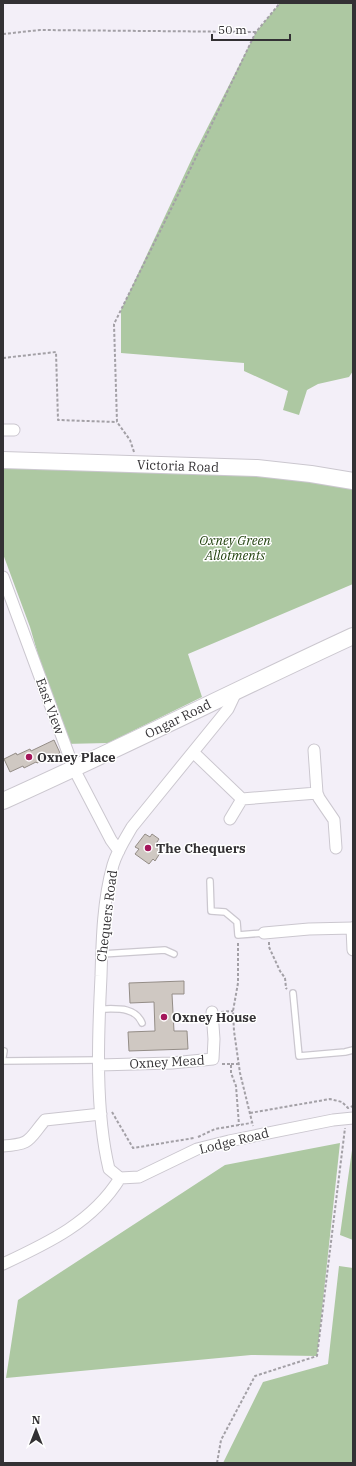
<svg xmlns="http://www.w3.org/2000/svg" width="356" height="1466" font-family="'IBM Plex Serif',serif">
<rect width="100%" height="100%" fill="#f3eff8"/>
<path fill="#adc8a2" d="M280 3H353V371L349 377 318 384 307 390 299 415 283 410 288 391 244 371V363L121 353V310L195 152 252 40 256 32Z
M3 460 353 481V584L188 654 202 697 108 743 64 744 30 627 3 554Z
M340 1143 317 1356 251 1355 6 1378 18 1300 225 1165Z
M353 1143V1240L340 1235Z
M339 1266 353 1268V1463H223L263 1382 328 1364Z"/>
<path fill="#cfc8c2" stroke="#948d87" d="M54 740 60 753 37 763 36 762 24 768 23 766 10 772 4 759 16 753 17 755 30 749 31 751Z
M145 834 150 837 152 834 159 839 155 845 162 850 155 861 153 859 149 864 135 854 139 849 135 847Z
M184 981V994H172L174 1031H187L188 1049 129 1051 128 1032 155 1031 154 1002 130 1003 129 983Z"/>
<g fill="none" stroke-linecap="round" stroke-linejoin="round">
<defs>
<path id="lane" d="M210 881 211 911 225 912 237 922 238 935 264 933
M102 954 165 950 174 954
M293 993 299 1056 345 1052 353 1050
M100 1009C115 1009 135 1006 142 1023
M3 1057 4 1051
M3 1061 99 1060"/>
<path id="street" d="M3 430H14
M3 577 74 769 111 840 119 851
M237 690 228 709 132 827C125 839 117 851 113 865 103 900 102 939 101 976 98 1036 95 1111 109 1169L120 1178 139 1177 197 1149 229 1141 333 1120 353 1118
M193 752 242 799
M317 793 319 798 334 820 336 848
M230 819 242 799 317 793 314 750
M352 928 353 950
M264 933 309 929 353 928
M99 1065 172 1063 213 1059 214 1039 212 1012
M3 1146C32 1144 28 1140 45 1120L101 1114
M3 1264C48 1243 93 1222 120 1178"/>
<path id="secondary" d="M3 460 257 468 311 474 353 481
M3 801C121 748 236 690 353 636"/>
</defs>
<use href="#lane" stroke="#cbc7cf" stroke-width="8"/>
<use href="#street" stroke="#cbc7cf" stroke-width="13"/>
<use href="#secondary" stroke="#cbc7cf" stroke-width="18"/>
<path stroke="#a3a0a6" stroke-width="2" stroke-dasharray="3 2" stroke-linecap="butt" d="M3 34 40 30 256 32
M3 358 56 352 58 420 117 422
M134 452 130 440 117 422 114 324 175 201 252 40 256 32 280 3
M269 942V947L280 971 285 978 286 988 287 989
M238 943V983L233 1011 234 1031 240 1073 253 1126
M221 1012 233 1011
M222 1064H231V1073L236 1086 239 1125
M231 1064H238
M112 1112 133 1148 194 1138
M250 1113 330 1099 342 1102 348 1108 353 1106
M198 1137 215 1129 251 1123
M217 1463 221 1440 255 1376 317 1356 345 1128"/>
<use href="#lane" stroke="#fff" stroke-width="5.5"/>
<use href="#street" stroke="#fff" stroke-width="11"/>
<use href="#secondary" stroke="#fff" stroke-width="16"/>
</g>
<g fill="#a4175b" stroke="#fff" stroke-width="1.5">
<circle cx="29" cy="757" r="4"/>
<circle cx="148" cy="848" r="4"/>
<circle cx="164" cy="1017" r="4"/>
</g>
<g text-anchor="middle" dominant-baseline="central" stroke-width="3" stroke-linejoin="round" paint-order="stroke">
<g font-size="13" fill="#333134" stroke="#fff">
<text transform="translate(178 466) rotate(2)">Victoria Road</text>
<text transform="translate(50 706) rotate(70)">East View</text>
<text transform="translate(178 719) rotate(-26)">Ongar Road</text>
<text transform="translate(107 916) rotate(-83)">Chequers Road</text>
<text transform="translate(167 1062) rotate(-3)">Oxney Mead</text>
<text transform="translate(234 1141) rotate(-14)">Lodge Road</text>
</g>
<g font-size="13" font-style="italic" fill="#1a3b06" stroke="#fff">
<text x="235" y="540">Oxney Green<tspan x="235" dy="15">Allotments</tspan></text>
</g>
<g font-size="13" font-weight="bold" fill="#333134" stroke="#fff" text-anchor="start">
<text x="37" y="757">Oxney Place</text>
<text x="156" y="848">The Chequers</text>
<text x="172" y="1017">Oxney House</text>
</g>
</g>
<rect width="356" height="1466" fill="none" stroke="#333134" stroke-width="8"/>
<g transform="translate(36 1430)" stroke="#ffffff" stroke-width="3" paint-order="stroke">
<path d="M0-3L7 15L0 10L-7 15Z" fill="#333134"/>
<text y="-6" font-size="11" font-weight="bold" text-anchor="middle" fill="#333134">N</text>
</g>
<path d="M212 34v6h78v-6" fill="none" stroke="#333134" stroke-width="2"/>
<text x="218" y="34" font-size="12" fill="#333134" stroke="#ffffff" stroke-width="3" paint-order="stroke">50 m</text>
</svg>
